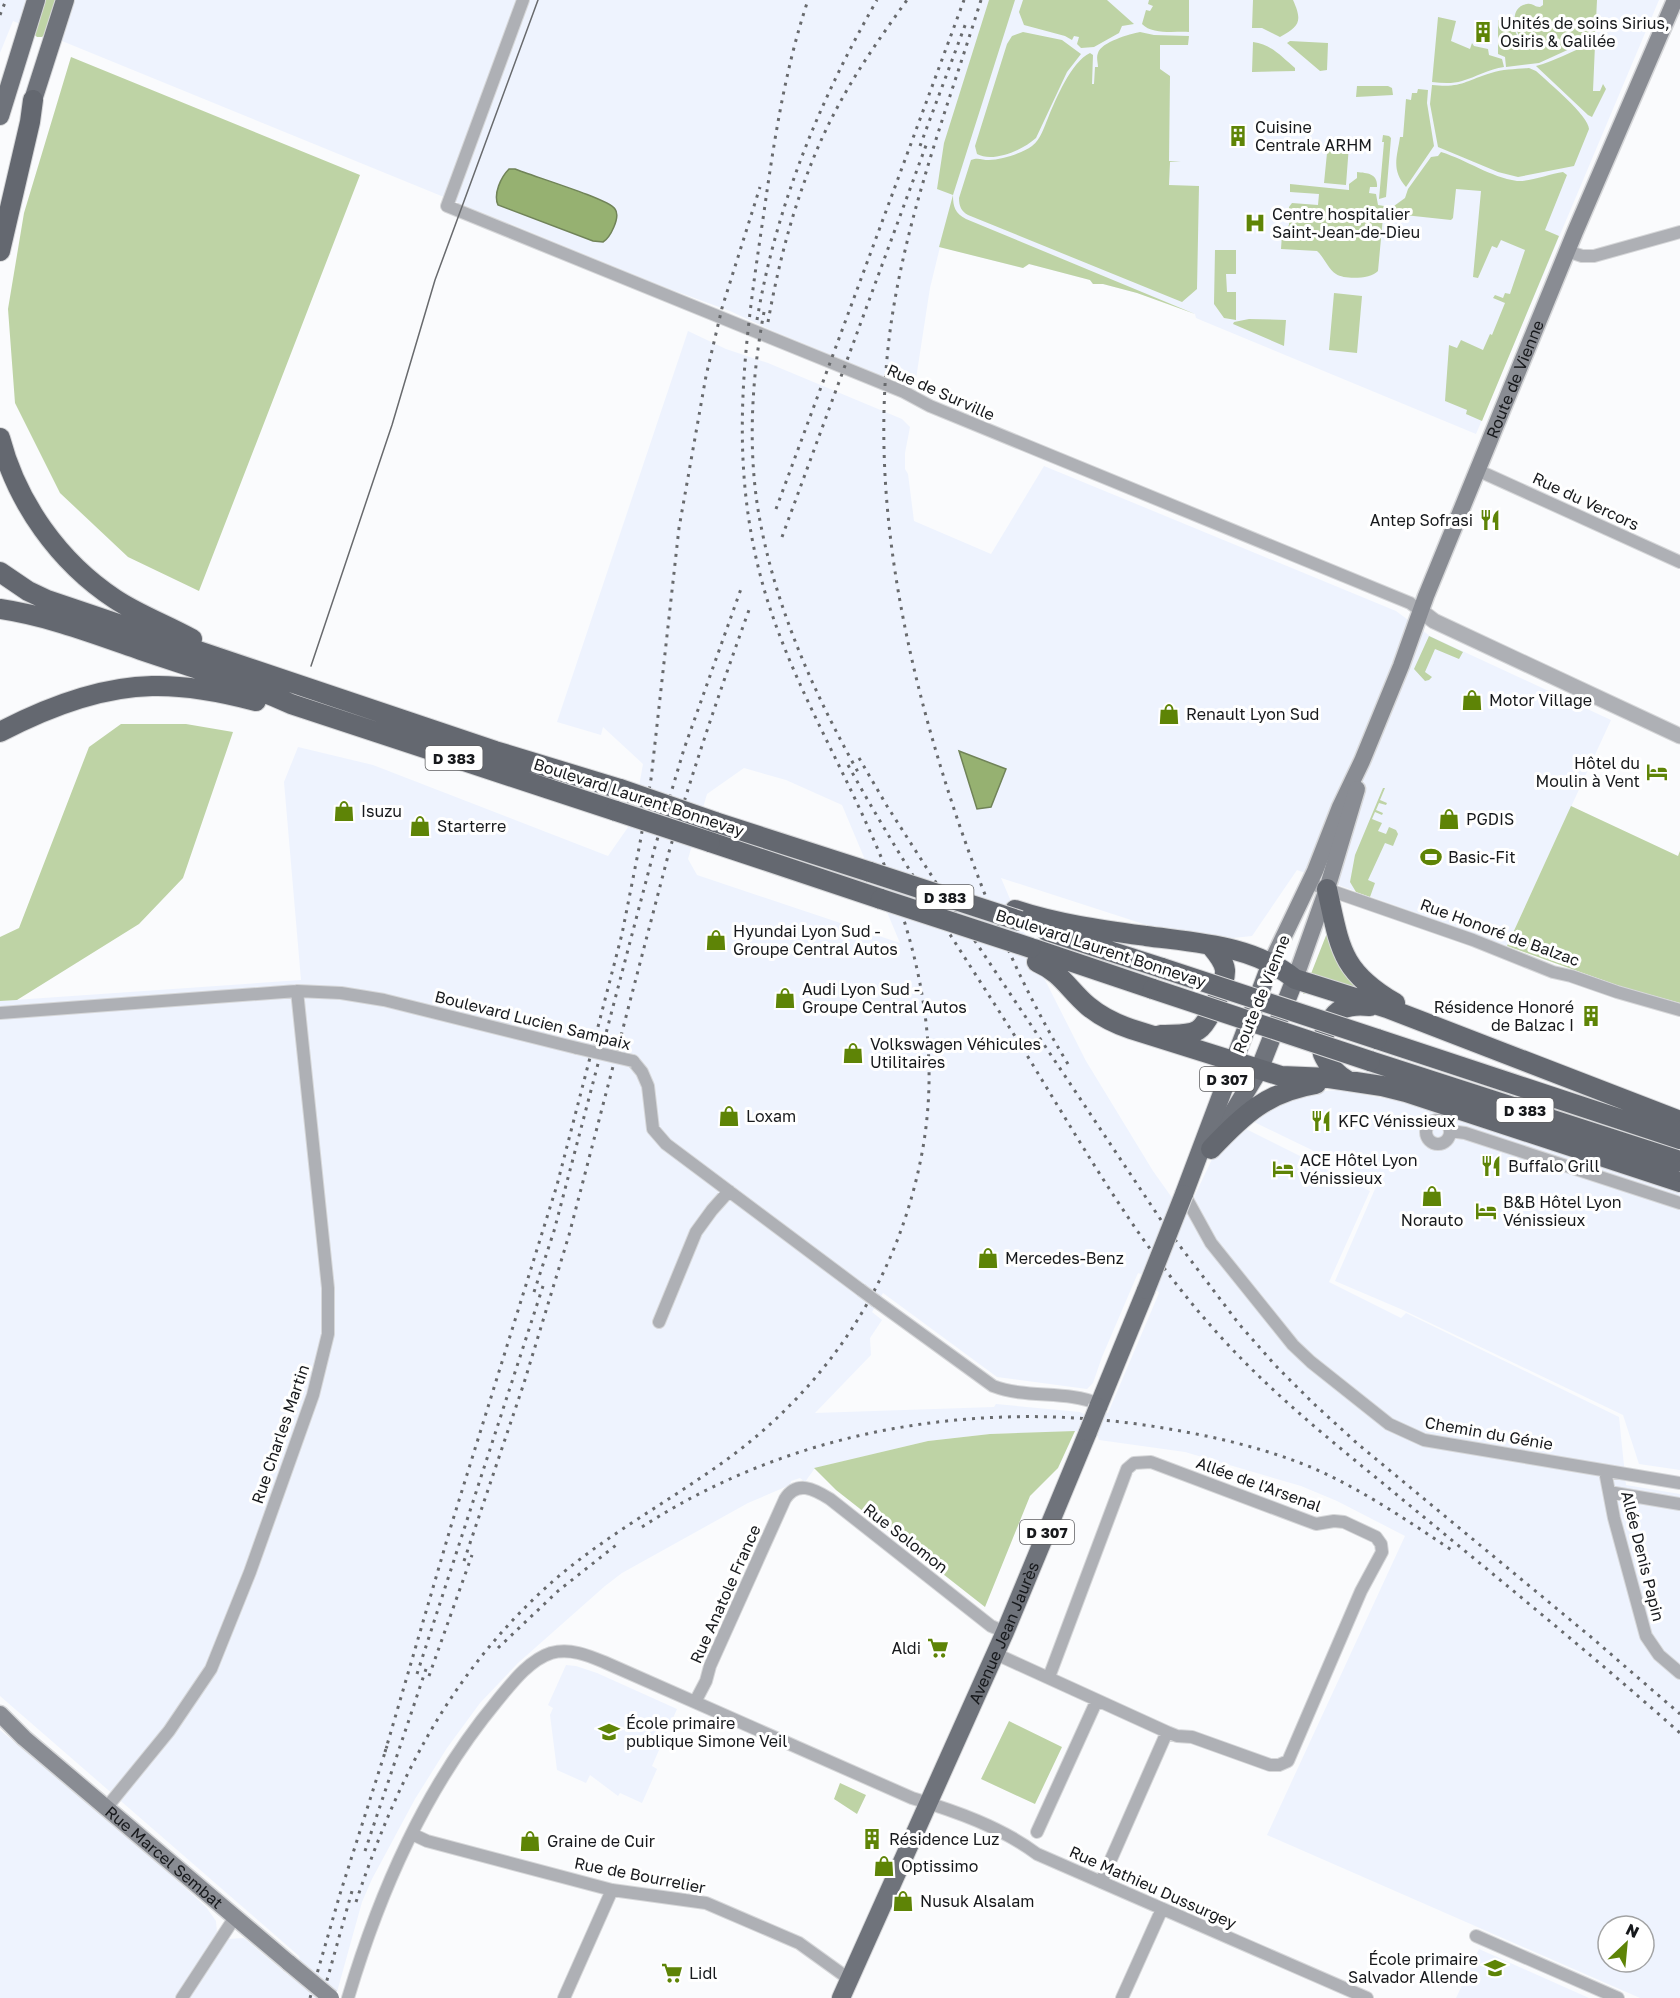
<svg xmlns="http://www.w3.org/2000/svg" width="1680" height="1998" font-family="'Golos Text',sans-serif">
<rect width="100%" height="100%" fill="#fafbfd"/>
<path fill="#eef3fe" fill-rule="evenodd" d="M0 0H1659L1476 434 1203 321 1196 318 1195 314 1168 303 1137 293 1103 284H1093L1090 280 1029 264 1023 268 940 247 930 288 915 385H904L773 331 730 311 667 288 13 21 0 53Z
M688 331 726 349 768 363 902 419 910 427 905 453V469L908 474 914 521 991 554 1044 466 1396 611 1430 636 1611 720 1507 946 1297 870 1252 936 1233 938 1159 929 1001 878 1042 974 1086 1061 1153 1171 1185 1216 1214 1155 1240 1126 1370 1191 1329 1282 1401 1318 1406 1313 1619 1417 1626 1485 1680 1494V1998H1640L1267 1835 1405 1536 1337 1501 1301 1486 1185 1452 1099 1440 1097 1434 1081 1431 990 1434 928 1441 815 1468 805 1482 800 1478 791 1481 790 1485 748 1503 622 1573 605 1586 518 1663 480 1703 447 1748 415 1799 372 1879 362 1902 337 1992H332L330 1998H189L227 1939 244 1938 288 1975 292 1974 301 1965 299 1956 0 1696V1001L301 980 284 782 298 747 373 765 608 856 633 820 643 764 603 727 601 735 557 722ZM744 768 786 780 842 805 900 943 697 875 688 859 707 794ZM1138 1273 1144 1275 1159 1293 1108 1413H1103L1102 1415 1084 1414 1080 1412 996 1404 994 1407 815 1413 871 1355 870 1338 882 1320 872 1312 883 1293 997 1377 1087 1389 1093 1383 1102 1357ZM1608 1926H1644V1962H1608Z
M1339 1090 1404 1102 1680 1190V1470L1639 1464 1623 1415 1403 1310 1335 1281 1378 1182 1254 1122 1268 1110 1281 1103 1312 1092Z
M566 1665 576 1666 597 1673 677 1709 652 1766 657 1769 642 1803 620 1793 618 1796 590 1775 586 1783 557 1770 550 1715 553 1708 548 1705Z
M0 1730 148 1854 206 1907 216 1921 217 1933 175 1998H0Z
M1479 1949 1589 1998H1456Z"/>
<path fill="#bed3a5" d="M44 0H56L45 34 42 37H37L34 34Z
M989 0H1015L953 195C953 207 955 213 966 219L1195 314 1137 293 1103 284H1093L1090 280 1029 264 1023 268 939 247 953 195 937 189 944 143Z
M1023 0H1107L1134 24 1122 26 1119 33 1094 47 1081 48 1077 44 1079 37 1074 36 1072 40 1065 36 1024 25 1019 12Z
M1149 0H1189V32C1175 31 1152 35 1142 24L1146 10 1150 11 1153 6 1148 4Z
M1253 0H1293C1303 22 1299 26 1280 37L1262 28H1252Z
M1543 0H1597L1595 42 1574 47 1539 63 1506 67 1505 57 1498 54V20L1511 21 1519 40 1518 46 1520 49 1526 50 1530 46 1527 38 1521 39C1514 28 1509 7 1527 4 1533 3 1534 7 1540 7L1543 5Z
M1438 17 1456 21 1451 41 1470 49 1472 43 1474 46 1488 49 1489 55 1502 59 1504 67C1489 69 1476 77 1462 81 1452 84 1442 83 1432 82Z
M1023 32 1062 40 1081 54 1067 72 1036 138C1023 150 993 163 977 154L975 146 1007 44 1012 36Z
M1140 32 1154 35 1189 36 1188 45H1160V69L1170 76 1169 161 1181 162H1170L1169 185 1199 186 1197 289 1182 302 968 215C961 211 959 206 959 198L971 160C978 157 982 160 989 160 1002 160 1022 153 1032 146 1041 139 1044 127 1048 118 1056 99 1071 62 1090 53L1093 55 1092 84H1094L1095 67H1098C1098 63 1096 57 1098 53 1101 42 1130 34 1140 32Z
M1290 41 1328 43 1327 70 1320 71 1287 43Z
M1253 42C1271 44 1282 57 1295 68V71L1252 72Z
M1590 45H1595L1593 91H1600L1603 84 1606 89 1592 117 1588 115 1536 66C1555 61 1571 51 1590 45Z
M71 57 360 175 199 591 128 557 60 493 15 403 8 309 24 213Z
M1529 68 1536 71C1548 82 1589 116 1589 129L1574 166 1518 177 1498 172 1438 147 1430 104 1432 85C1463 88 1464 81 1491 73 1503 69 1517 69 1529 68Z
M1357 86H1388L1392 88 1393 95 1356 97Z
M1418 89 1428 90 1427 103 1434 146 1406 187C1391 169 1397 158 1400 137H1403L1406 99 1411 100 1412 93H1417Z
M1383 135 1389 136 1391 138 1386 197 1379 199 1384 142H1382Z
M1328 143 1349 145 1346 185 1324 183Z
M1441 152C1467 160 1490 177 1517 181 1528 182 1550 174 1563 172L1567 175 1545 230 1559 236 1482 421 1466 414 1467 410 1445 401 1449 345 1457 348 1461 340 1483 350 1490 334 1492 335 1505 303 1493 298 1495 295 1503 298 1505 293 1510 294 1525 250 1501 240 1497 248 1492 246 1478 278 1473 277 1481 191 1456 189 1453 218 1451 220 1395 214 1394 206 1405 198 1408 189 1431 157 1438 156Z
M1357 172C1368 173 1378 174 1377 187H1370L1369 193 1376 194 1378 205 1384 206 1378 271C1371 279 1345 280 1336 274 1328 269 1324 257 1317 251L1281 249 1282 234 1289 225V207L1292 203 1318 205 1319 194 1290 192V184L1349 190V184L1357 178Z
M1215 250H1236V274H1226L1227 292H1236V320L1224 318 1214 304Z
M1334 293 1362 296 1357 353 1329 350Z
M1249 319 1286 320 1284 346 1233 324 1234 322Z
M1429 636 1463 652 1459 659 1435 649 1425 672 1432 677 1429 680 1425 681 1414 669Z
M121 724H186L233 732 183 878 139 924 17 1000 0 1001V937L19 928 89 747Z
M1383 788H1385L1380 800 1387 803 1386 805 1379 803 1376 810 1383 813 1382 815 1375 812 1372 819 1382 823 1378 831 1386 834 1389 827 1396 830 1398 834 1393 846 1385 843 1368 880 1375 883 1370 897 1356 892 1350 882 1355 855Z
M1571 806 1678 856 1680 851V1003L1622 987 1507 946Z
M1329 928 1369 995 1326 988 1303 994Z
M1075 1431 1058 1468 1030 1496 985 1607 836 1490 814 1468 928 1441 990 1434Z
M1009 1721 1062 1747 1035 1804 981 1779Z
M840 1783 866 1795 857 1814 834 1799Z"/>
<path fill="#96b171" stroke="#708358" stroke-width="1.5" d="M509 169H515C532 176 609 199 615 209 621 217 610 238 603 242L593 241 498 205C493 194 501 177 509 169Z
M959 751 1006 769 991 807 977 809Z"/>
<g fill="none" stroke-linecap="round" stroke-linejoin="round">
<defs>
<path id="minor" d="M523 0 447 206 904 392 930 406 1410 603 1421 611
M1567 251 1582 256H1594L1680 232
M1477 470 1680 562
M1309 883 1473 940 1553 972 1571 976 1617 992 1680 1010
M0 1013 297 991 341 993 384 1000 577 1048
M633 1061 642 1072 648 1086 653 1129 666 1144 861 1290
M1426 1132a12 12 0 1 1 24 0a12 12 0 1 1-24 0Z
M1450 1131 1465 1133 1680 1203
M1184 1194 1211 1243 1293 1345 1311 1362 1389 1424 1424 1440 1680 1483
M876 1301 993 1386C1027 1399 1066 1390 1099 1404
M659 1322 696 1232 712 1210 729 1191
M1605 1471 1614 1518 1646 1636 1659 1655 1680 1673
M1609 1492 1680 1504
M996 1654 1167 1732
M1049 1677 1127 1469 1134 1463 1151 1462 1316 1524 1334 1521 1344 1522 1376 1537 1381 1544 1382 1552 1361 1591 1288 1761 1279 1765H1270L1192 1737 1177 1736 1167 1732 1101 1882
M695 1702 706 1681 710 1666 785 1499C797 1480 814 1489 830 1499L991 1626 1005 1632
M107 1807 169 1731 211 1669 250 1572 313 1395 328 1334V1288L297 991
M1037 1832 1097 1700
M412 1834 427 1841 612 1890 706 1903 799 1943 849 1979
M1476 1936 1618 1998
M182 1998 235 1917
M348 1998C380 1891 425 1788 497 1701 511 1684 529 1660 551 1653 570 1648 587 1655 604 1662L912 1798C955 1811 1001 1827 1037 1854L1367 1998
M564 1998 612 1890
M1122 1998 1162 1909"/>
<path id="tertiary" d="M1421 611 1434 621 1680 736"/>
<g id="secondary">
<path id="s1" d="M1271 963 1315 871 1340 807 1362 761 1401 666 1426 596 1575 232 1675 0"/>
<path d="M1295 979 1327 889 1357 789"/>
<path id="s2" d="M0 1714 24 1738 289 1963"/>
</g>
<g id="primary">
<path d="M33 100 65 0"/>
<path d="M0 116 36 0"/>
<path d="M1220 1134 1259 1070 1295 979"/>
<path d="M1184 1194 1271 963"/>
<path d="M1098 1407 1146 1290"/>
<path id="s3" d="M841 1998 1005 1632 1088 1432"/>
</g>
<path id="trunk" d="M0 251 30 122 33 100
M0 438C17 503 59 562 115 599 139 615 167 625 192 639
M0 572 28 591 47 600 495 751 620 789
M0 609C48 616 95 634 141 650 191 667 243 682 291 704L616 811
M0 732C46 708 100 687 152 686 187 685 222 692 256 701
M715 822 870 872
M710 842 881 899
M1327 889C1340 947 1340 971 1395 1003
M1015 910C1057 924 1102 930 1146 936 1198 943 1252 945 1295 979L1387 1008 1680 1121
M1047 931 1162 968
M1034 949 1153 989
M1037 962C1062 973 1069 990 1088 1006 1100 1016 1116 1024 1131 1029L1281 1076 1329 1078 1382 1086 1406 1092 1680 1182
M1161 1035C1173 1034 1189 1036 1198 1030 1209 1023 1226 983 1225 970 1224 961 1216 952 1211 946
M1377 1039 1680 1139
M1370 1061 1680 1161
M1348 1081C1338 1075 1328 1066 1323 1054 1319 1040 1329 1016 1342 1009 1350 1005 1361 1005 1370 1006
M1211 1149C1243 1115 1267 1092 1316 1084"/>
</defs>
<use href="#minor" stroke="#d6d7d9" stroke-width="14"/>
<use href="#tertiary" stroke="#d6d7d9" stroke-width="17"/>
<use href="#secondary" stroke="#d6d7d9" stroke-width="19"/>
<use href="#primary" stroke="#d6d7d9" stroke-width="20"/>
<use href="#trunk" stroke="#d6d7d9" stroke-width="22"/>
<use href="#minor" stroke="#aeb0b5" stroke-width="12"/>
<use href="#tertiary" stroke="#aeb0b5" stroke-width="15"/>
<use href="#secondary" stroke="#898c93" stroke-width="16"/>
<use href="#primary" stroke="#6f737b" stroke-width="18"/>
<use href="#trunk" stroke="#646870" stroke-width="20"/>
<path stroke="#686a6d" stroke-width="1.5" d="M311 666 392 425 435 280 538 0"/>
<path stroke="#686a6d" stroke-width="3" stroke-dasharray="3 6" stroke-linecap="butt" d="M981 0C948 106 907 213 891 324 868 487 903 654 954 809 984 899 1021 988 1071 1069
M0 15 6 0
M920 146 967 20
M764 312C751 381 747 457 761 526 778 613 815 695 858 772
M757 320C776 206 820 99 877 0
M768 322C781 249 802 173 837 108 857 70 882 35 907 0
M776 509 964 0
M782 537 928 140
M859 758 887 806 935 881 1167 1229 1239 1324 1275 1365 1314 1404 1359 1445 1591 1637 1680 1714
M848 765C902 863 965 957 1025 1052 1088 1155 1148 1261 1232 1349 1284 1404 1344 1451 1402 1499 1495 1576 1589 1652 1680 1733
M534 1292 554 1231 655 847 684 749 742 586
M642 1527C797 1426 989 1397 1169 1429 1217 1437 1267 1449 1313 1468 1363 1490 1408 1521 1453 1551
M464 1561 524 1383 569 1235 669 852C693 770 720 690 749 610
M498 1648 558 1591 620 1542
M417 1674 544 1283
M429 1676 472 1555
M385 1752 451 1526 557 1185 622 934 640 843 651 779 679 528 706 376 722 308 760 187
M365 1851 427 1666
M356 1902C398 1776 452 1671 552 1582 601 1539 659 1507 712 1470 822 1395 897 1286 922 1153 943 1040 915 930 868 827 834 751 792 679 767 599 726 466 744 347 764 212 774 141 785 69 808 0
M310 1998 340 1894 387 1746
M322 1998 352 1891"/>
<defs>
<path id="minor-bridge" d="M577 1048 633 1061
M861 1290 876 1301"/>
<path id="secondary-bridge" d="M289 1963 331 1998"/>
<path id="primary-bridge" d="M1146 1290 1184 1194
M1088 1432 1098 1407"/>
<path id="trunk-bridge" d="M620 789 715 822
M616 811 710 842
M870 872 1020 921
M881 899 1031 948
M1162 968 1377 1039
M1153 989 1370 1061"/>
</defs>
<use href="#minor-bridge" stroke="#d6d7d9" stroke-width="14" stroke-linecap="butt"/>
<use href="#secondary-bridge" stroke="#d6d7d9" stroke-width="19" stroke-linecap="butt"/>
<use href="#primary-bridge" stroke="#d6d7d9" stroke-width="20" stroke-linecap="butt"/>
<use href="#trunk-bridge" stroke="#d6d7d9" stroke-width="22" stroke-linecap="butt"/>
<use href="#minor-bridge" stroke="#aeb0b5" stroke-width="12"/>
<use href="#secondary-bridge" stroke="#898c93" stroke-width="16"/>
<use href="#primary-bridge" stroke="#6f737b" stroke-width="18"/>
<use href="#trunk-bridge" stroke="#646870" stroke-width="20"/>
</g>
<defs>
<symbol id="building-bare" viewBox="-9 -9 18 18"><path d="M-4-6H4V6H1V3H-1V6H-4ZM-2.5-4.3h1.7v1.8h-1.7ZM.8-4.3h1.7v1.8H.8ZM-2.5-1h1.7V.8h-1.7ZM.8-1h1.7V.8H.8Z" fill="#5e8406" stroke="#fff" stroke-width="2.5" paint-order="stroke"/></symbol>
<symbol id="hospital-bare" viewBox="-9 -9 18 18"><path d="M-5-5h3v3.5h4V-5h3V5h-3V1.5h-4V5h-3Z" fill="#5e8406" stroke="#fff" stroke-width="2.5" paint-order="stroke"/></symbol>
<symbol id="restaurant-bare" viewBox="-9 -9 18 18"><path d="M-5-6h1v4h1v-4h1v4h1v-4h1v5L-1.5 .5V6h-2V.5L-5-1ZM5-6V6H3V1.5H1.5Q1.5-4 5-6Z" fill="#5e8406" stroke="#fff" stroke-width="2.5" paint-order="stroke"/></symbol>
<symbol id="shop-bare" viewBox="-9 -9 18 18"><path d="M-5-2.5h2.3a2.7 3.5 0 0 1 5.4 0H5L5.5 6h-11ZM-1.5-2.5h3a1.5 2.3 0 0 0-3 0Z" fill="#5e8406" stroke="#fff" stroke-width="2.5" paint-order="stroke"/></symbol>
<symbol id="hotel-bare" viewBox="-9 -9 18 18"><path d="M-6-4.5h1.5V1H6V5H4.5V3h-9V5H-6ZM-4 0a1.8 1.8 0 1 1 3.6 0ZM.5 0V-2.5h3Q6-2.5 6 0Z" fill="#5e8406" stroke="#fff" stroke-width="2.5" paint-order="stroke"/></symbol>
<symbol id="stadium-bare" viewBox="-9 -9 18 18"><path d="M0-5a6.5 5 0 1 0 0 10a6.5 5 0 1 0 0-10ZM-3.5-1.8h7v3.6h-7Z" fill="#5e8406" stroke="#fff" stroke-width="2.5" paint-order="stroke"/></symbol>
<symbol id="supermarket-bare" viewBox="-9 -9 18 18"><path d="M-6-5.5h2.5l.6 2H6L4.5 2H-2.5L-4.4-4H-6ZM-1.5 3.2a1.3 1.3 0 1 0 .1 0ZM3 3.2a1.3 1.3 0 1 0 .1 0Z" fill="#5e8406" stroke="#fff" stroke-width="2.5" paint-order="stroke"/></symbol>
<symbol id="school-bare" viewBox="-9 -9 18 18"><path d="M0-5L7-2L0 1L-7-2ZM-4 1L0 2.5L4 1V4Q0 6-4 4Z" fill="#5e8406" stroke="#fff" stroke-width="2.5" paint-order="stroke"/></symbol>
</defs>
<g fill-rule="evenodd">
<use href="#building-bare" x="1468" y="17" width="30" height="30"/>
<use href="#building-bare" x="1223" y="121" width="30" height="30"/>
<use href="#hospital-bare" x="1240" y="208" width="30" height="30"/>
<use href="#restaurant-bare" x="1475" y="505" width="30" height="30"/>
<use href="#shop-bare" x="1457" y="685" width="30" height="30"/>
<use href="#shop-bare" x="1154" y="699" width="30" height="30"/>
<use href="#hotel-bare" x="1642" y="757" width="30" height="30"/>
<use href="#shop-bare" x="329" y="796" width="30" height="30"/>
<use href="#shop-bare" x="1434" y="804" width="30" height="30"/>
<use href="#shop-bare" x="405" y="811" width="30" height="30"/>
<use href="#stadium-bare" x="1416" y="842" width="30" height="30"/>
<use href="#shop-bare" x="701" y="925" width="30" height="30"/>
<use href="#shop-bare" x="770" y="983" width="30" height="30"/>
<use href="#building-bare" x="1576" y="1001" width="30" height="30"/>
<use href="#shop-bare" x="838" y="1038" width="30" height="30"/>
<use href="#shop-bare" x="714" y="1101" width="30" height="30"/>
<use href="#restaurant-bare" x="1306" y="1106" width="30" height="30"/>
<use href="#restaurant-bare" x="1476" y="1151" width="30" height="30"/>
<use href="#hotel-bare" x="1268" y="1154" width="30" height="30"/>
<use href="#shop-bare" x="1417" y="1181" width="30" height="30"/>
<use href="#hotel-bare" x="1471" y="1196" width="30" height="30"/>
<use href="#shop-bare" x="973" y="1243" width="30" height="30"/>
<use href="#supermarket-bare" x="923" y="1633" width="30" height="30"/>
<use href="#school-bare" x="594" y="1717" width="30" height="30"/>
<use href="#building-bare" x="857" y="1824" width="30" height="30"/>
<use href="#shop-bare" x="515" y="1826" width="30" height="30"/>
<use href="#shop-bare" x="869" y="1851" width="30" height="30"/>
<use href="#shop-bare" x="888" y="1886" width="30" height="30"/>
<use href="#school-bare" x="1480" y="1953" width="30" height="30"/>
<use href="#supermarket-bare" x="657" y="1958" width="30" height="30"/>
</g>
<g text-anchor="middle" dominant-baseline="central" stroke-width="6" stroke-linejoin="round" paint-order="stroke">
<g fill="#fff" stroke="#5d5e60" stroke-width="1.5">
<rect x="425.5" y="746" width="57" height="24" rx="4.5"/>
<rect x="916.5" y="885" width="57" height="24" rx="4.5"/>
<rect x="1200" y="1067" width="54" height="24" rx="4.5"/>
<rect x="1496.5" y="1098" width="57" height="24" rx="4.5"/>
<rect x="1020" y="1520" width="54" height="24" rx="4.5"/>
</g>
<g font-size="15" font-weight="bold" fill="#17191c">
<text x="454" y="758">D 383</text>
<text x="945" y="897">D 383</text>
<text x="1227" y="1079">D 307</text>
<text x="1525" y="1110">D 383</text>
<text x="1047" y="1532">D 307</text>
</g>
<g font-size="16" fill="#17191c" stroke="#fff" text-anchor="start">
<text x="1500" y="23">Unités de soins Sirius,<tspan x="1500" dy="18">Osiris &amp; Galilée</tspan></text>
<text x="1255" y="127">Cuisine<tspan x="1255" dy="18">Centrale ARHM</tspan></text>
<text x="1272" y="214">Centre hospitalier<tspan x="1272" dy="18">Saint-Jean-de-Dieu</tspan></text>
<text x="1473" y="520" text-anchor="end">Antep Sofrasi</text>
<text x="1489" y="700">Motor Village</text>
<text x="1186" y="714">Renault Lyon Sud</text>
<text x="1640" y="763" text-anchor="end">Hôtel du<tspan x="1640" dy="18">Moulin à Vent</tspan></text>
<text x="361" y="811">Isuzu</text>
<text x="1466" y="819">PGDIS</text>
<text x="437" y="826">Starterre</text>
<text x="1448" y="857">Basic-Fit</text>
<text x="733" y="931">Hyundai Lyon Sud -<tspan x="733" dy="18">Groupe Central Autos</tspan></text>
<text x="802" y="989">Audi Lyon Sud -<tspan x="802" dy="18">Groupe Central Autos</tspan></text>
<text x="1574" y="1007" text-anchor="end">Résidence Honoré<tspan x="1574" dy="18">de Balzac I</tspan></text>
<text x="870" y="1044">Volkswagen Véhicules<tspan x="870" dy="18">Utilitaires</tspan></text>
<text x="746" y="1116">Loxam</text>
<text x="1338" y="1121">KFC Vénissieux</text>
<text x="1300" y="1160">ACE Hôtel Lyon<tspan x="1300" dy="18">Vénissieux</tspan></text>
<text x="1508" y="1166">Buffalo Grill</text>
<text x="1503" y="1202">B&amp;B Hôtel Lyon<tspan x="1503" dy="18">Vénissieux</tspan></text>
<text x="1432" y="1220" text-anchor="middle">Norauto</text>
<text x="1005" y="1258">Mercedes-Benz</text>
<text x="921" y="1648" text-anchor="end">Aldi</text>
<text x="626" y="1723">École primaire<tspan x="626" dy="18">publique Simone Veil</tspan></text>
<text x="889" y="1839">Résidence Luz</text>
<text x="547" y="1841">Graine de Cuir</text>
<text x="901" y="1866">Optissimo</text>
<text x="920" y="1901">Nusuk Alsalam</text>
<text x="1478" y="1959" text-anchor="end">École primaire<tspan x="1478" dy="18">Salvador Allende</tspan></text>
<text x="689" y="1973">Lidl</text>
</g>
<g font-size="16" fill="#17191c" stroke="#fff">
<text stroke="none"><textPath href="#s1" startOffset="633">Route de Vienne</textPath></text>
<text transform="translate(941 392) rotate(24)">Rue de Surville</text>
<text transform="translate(1586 501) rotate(25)">Rue du Vercors</text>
<text transform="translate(639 797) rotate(18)">Boulevard Laurent Bonnevay</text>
<text transform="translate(1500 932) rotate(20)">Rue Honoré de Balzac</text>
<text transform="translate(1101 948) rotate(18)">Boulevard Laurent Bonnevay</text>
<text transform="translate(1261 994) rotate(-68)">Route de Vienne</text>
<text transform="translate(533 1020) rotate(14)">Boulevard Lucien Sampaix</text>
<text transform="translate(1489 1433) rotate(10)">Chemin du Génie</text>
<text transform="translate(280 1434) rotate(-71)">Rue Charles Martin</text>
<text transform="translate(1259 1484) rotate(20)">Allée de l'Arsenal</text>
<text transform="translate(906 1538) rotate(38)">Rue Solomon</text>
<text transform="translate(1643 1556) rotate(76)">Allée Denis Papin</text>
<text transform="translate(725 1594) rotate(-66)">Rue Anatole France</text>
<text stroke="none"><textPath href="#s3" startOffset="400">Avenue Jean Jaurès</textPath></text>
<text stroke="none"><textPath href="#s2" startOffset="218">Rue Marcel Sembat</textPath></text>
<text transform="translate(640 1875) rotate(11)">Rue de Bourrelier</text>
<text transform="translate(1153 1887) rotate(24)">Rue Mathieu Dussurgey</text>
</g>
</g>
<g transform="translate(1626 1944) rotate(26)"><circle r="28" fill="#ffffff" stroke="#a2a3a4" stroke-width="1.5"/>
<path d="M0-4.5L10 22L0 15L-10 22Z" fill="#5e8406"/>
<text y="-9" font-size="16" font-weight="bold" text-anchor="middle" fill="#17191c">N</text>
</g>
</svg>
